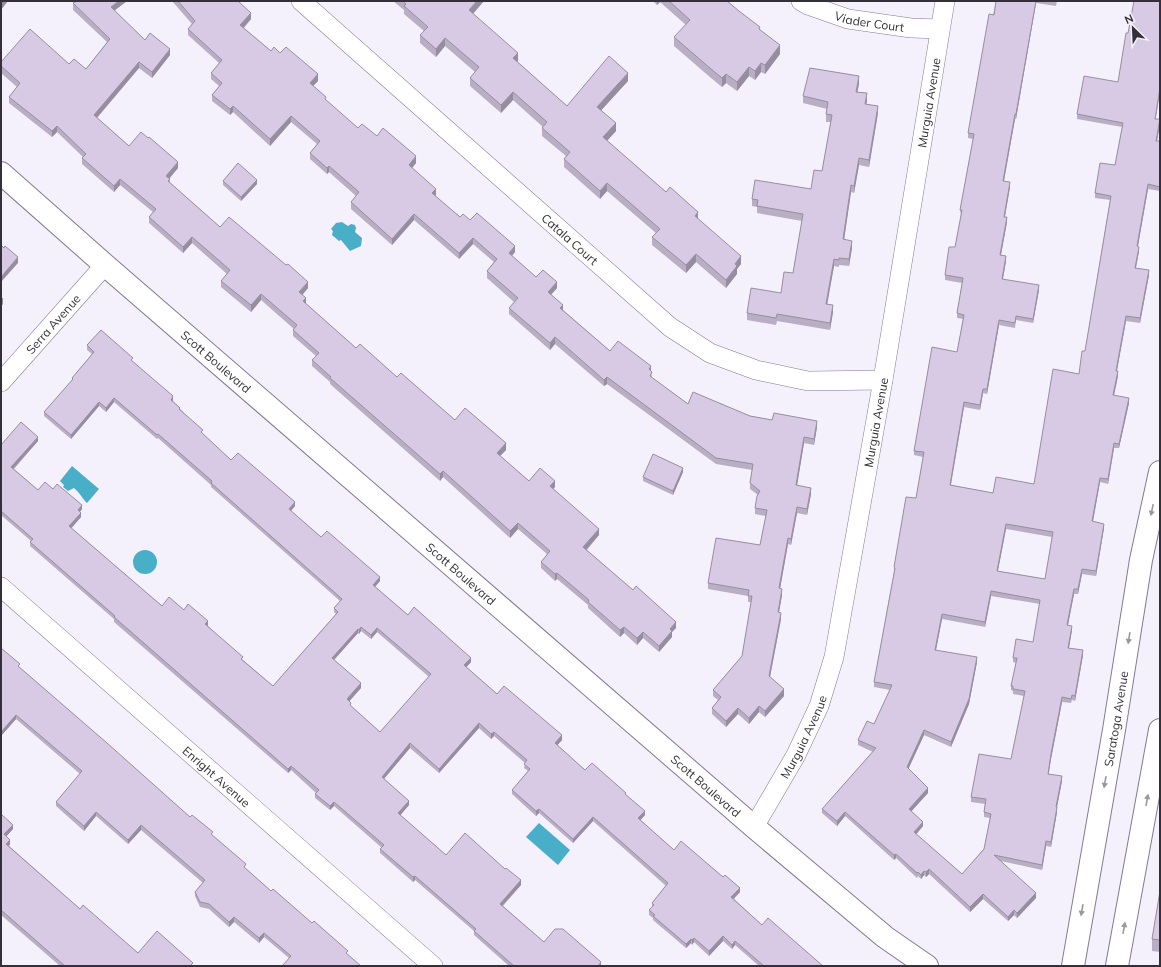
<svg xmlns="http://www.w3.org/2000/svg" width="1161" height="967" font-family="Mulish,sans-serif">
<rect width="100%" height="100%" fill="#f5f1fc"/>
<path fill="#49aec7" d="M342 222 348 226 351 224 355 225 356 228 355 232 362 238 361 246 350 251 341 240 339 241 332 235 333 231 331 229 336 223Z
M72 466 99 489 87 503C82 498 80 493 74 488L68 491 63 487 64 485 60 481Z
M133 562a12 12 0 1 1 24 0a12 12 0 1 1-24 0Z
M539 823 570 850 558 865 526 837Z"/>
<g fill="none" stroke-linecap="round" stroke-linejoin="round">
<defs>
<g id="minor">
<path id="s1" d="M301 1 670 327 710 353 756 370 808 381 883 380"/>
<path id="s2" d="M801 1 808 5 848 19 911 28 940 29"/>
<path id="s3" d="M1 382 105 265"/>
<path id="s4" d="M1 587 433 966"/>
<path id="s5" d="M754 827 796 755 819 706 834 657 883 380 945 1"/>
</g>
<g id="secondary">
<path id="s6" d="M1 173 105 265 754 827 885 937 927 966"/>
<path id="s7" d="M1073 966 1114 730 1141 560 1160 472"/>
<path d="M1117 966 1160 730"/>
</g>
</defs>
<use href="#minor" stroke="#837992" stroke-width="20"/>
<use href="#secondary" stroke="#837992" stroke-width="24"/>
<use href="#minor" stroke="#fff" stroke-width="19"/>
<use href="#secondary" stroke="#fff" stroke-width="22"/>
</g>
<path fill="#baaec4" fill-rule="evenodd" d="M77 1H127L114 11 145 40 170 55 152 78 139 68 97 118 129 146 178 168 170 178V183L220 227 308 288 302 295 306 304 356 348 397 377 455 420 506 450 500 456 529 481 555 487 553 489 599 535 587 550 676 628 672 632V637L659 652 643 638 637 645 624 633 620 637 588 608V605L557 579 555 581 541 568V562L547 554 518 529 510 538 443 477 440 481 330 384V382L312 366V360L316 356 293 336V330L294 329 261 300 251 312 221 287V281L227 274 192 243 183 253 149 223V217L153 212 120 185 114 192 82 164V158L83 157 57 132 52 137 9 103V97L17 87 1 73V62L69 64 86 69 107 42 73 10V3Z
M172 1H238L251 19 244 28 271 51 280 53 318 81 313 86 326 101 358 128 377 136 416 163 412 168 436 195 435 196 460 217 470 220 515 252 512 256 536 277 557 288 551 295 563 310 610 351 651 371 652 378 688 404 772 420 817 427 814 445 804 443 797 485 811 494 807 515 797 513 791 545 788 544 780 588 782 595 779 612 781 619 770 677 784 696 765 717 759 712 749 724 738 714 726 727 712 714V708L718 700 713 696V690L742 656 751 602H748V596L708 589V583L760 545 766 516 755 514V508L758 495 750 489V483L752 470 716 464 607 384 604 386 555 344 550 350 509 314V308L514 302 487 278V271L494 262 473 244 459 259 414 220 392 245 351 209V202L356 196 329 172 327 174 310 159V153L317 144 291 122 270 146 233 112 230 115 212 101V95L219 86 211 79V73L219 63 188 35V29L192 24Z
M393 1H484L473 14 518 61 517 62 567 106 628 81 601 110 616 131 607 141 666 192 698 219 741 264 737 269V274L726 288 696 262 686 273 652 245V237L656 233 607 191 600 199 564 167V159L566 156 542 136V128L543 127 513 100 501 113 470 86V78L475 72 445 46 436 57 420 43V35L424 31 404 14V10Z
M653 1H727L760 30 780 54 765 74 761 72 755 80 749 76 737 91 726 83 722 87 711 78 674 46V37L686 25 660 2 657 5Z
M996 1H1057L1056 6 1036 3 1016 119H1015L1004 181 1010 187 1005 217 1007 222 1001 255 1006 261 1003 279 1039 290 1033 323 1016 320 1015 328 999 325 987 394 983 393 980 410 964 407 951 485 993 493 1034 484 1079 374 1085 351 1110 200 1095 198V193L1115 165 1122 127 1077 119V114L1156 119 1160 124 1157 141H1160V191L1148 189 1138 246 1139 251 1136 268 1149 275 1140 323 1126 321 1117 371 1118 376 1114 395 1129 403 1119 448H1114L1108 484 1100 482 1093 522 1104 528 1096 576 1082 574 1078 594H1074L1068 625 1072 630 1069 648 1083 655 1075 701 1072 700 1071 703 1062 702 1051 759 1048 774 1062 781 1057 807V812L1051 847 1046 846 1042 870 1001 861 1036 898 1017 918 1014 915 1008 921 983 899 970 912 929 874 926 877 924 875 921 879 918 876 917 878 896 858 894 860 845 816 837 826 822 813V809L873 752 858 745V740L874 724 890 690 874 687V682L894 572V567L916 498 923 457 914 455V451L957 352 963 319 957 318V313L962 283 945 280V275L955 247 961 215 960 210 973 139 968 138V133ZM1006 529 1052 537 1045 579 998 571ZM991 596 1040 604 1033 642 1013 658V662L1016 663 1011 686V690L1013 691V694L1024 696 1011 759 971 797V802L985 804 984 812V817L990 818 984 849 962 874 916 834 923 826 911 811 928 793 908 769 924 735 951 747 969 704 977 662 936 650 942 619 985 627Z
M859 84 857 92 867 101 866 104 878 113 869 167 859 165 854 193 851 192 844 240 852 248 849 266 839 265V267L834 266 827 304 833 312 830 330 777 321 776 325 747 320V313L781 293 793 273 802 221 757 213V207L752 206V199L811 189 822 171 831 122H826V114L827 109 803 103V96Z
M223 181 257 184 241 201 223 185Z
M87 345 133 362 173 401 203 434 231 460 295 506 291 511 321 537 380 581 375 587 408 615 471 662 466 667 497 694 562 740 557 745 585 770 626 795 645 815 640 820 674 850 740 892 734 899 762 925 823 966H759L735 945 732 949 723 941 709 956 694 942 692 945 691 943 686 948 653 920V918L649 915V910L652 907V903L666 886 593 821 573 843 539 813 536 816 512 794V790L528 771 524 768 525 763 494 736 491 739 479 728 439 773 410 748 384 779 409 805 400 815 446 855 521 885 503 906 544 942 601 966H509L474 935V931L415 880 413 882 380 853V849L382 848 334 806 330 810 315 798V794L316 793 291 770 288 773 114 622V619L30 546V542L31 541 1 515V445L38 441 14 469 38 490 53 489 82 509 80 512 81 517 71 528 162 606 184 610 208 625V626L243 660 273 686 336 614 334 612V608L340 601 211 487V485L158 438 157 439 114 402 106 412 99 406 71 439 44 416V412L72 381V378L92 354 87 350ZM361 631 371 639 377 632 429 677 380 732 351 707 349 701 361 688 334 660 358 633 359 634Z
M683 472 673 495 643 481V477Z
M1 648 20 668 190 817 213 836 246 869 271 891 312 923 323 929 289 958 264 937 259 943 234 922 229 927 209 909 200 907 195 896V892L203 883 141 830 128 844 96 816 84 831 56 806V802L80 774 16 719 1 736Z
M1 814 13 829 6 836 10 844 9 846 80 909 138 953 193 966H60L1 915Z
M1160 891V952L1152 951V939Z"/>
<path fill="#978da0" d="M2 1H8L1 10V3Z
M119 1H127L111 13V7Z
M477 1H484L469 18V10Z
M657 1H660V2L657 5Z
M1036 1V3L1016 119V114Z
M251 13V19L240 31V25Z
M445 38V46L436 57V49Z
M780 45V54L765 74V65Z
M170 49V55L152 78V72Z
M518 53V61L513 66V58Z
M139 62V68L94 121V115Z
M761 63V72L755 80V71Z
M749 67V76L737 91V82Z
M628 73V81L597 115V107Z
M318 74V81L310 89V83Z
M726 74V83L722 87V78Z
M859 76V84L856 99V92Z
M1160 88V92L1155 123V119Z
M513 92V100L501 113V105Z
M867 93V101L865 111V104Z
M233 106V112L230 115V109Z
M878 106V113L869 167V160Z
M1015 114V119L1003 186V181Z
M291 116V122L270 146V139Z
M1160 119V124L1156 146V141Z
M616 123V131L603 145V137Z
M57 126V132L52 137V131Z
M416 156V163L409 172V165Z
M859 158V165L854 193V186Z
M178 162V168L166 182V176Z
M329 166V172L327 174V168Z
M120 179V185L114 192V186Z
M257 180V184L241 201V197Z
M1010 182V187L1004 221V217Z
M607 183V191L600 199V191Z
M1148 184V189L1137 251V246Z
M851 185V192L843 247V239Z
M436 189V195L432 200V193Z
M698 212V220L695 216Z
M414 214V220L392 245V239Z
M1007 217V222L1000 260V255Z
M192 237V243L183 253V247Z
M473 238V244L459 259V253Z
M852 241V248L849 266V259Z
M515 246V252L509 259V253Z
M1139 247V251L1135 272V268Z
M696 254V262L686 273V265Z
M741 256V264L737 269V274L726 288V280L735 264Z
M1006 256V261L1002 284V279Z
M18 257V263L1 282V277Z
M834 259V266L826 311V304Z
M1149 270V275L1140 323V318Z
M308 282V288L299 299V292Z
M557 282V288L548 298V292Z
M1039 285V290L1033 323V319Z
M261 294V300L251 312V305Z
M306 298V304L303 301Z
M3 299V304L1 307V302Z
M563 305V311L560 308Z
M833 305V312L830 330V323Z
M1126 316V321L1116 375V371Z
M999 320V325L987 394V389Z
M555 337V344L550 350V343Z
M651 366V372L649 369Z
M1118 371V376L1113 400V395Z
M607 377V384L604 386V380Z
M983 389V393L980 410V405Z
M173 396V401L171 404V400Z
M114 398V402L106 412V408Z
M1129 398V403L1119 448V444Z
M99 402V406L71 439V435Z
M964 402V407L950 489V485Z
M817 421V427L814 445V439Z
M38 437V441L11 471V467Z
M804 437V443L796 492V485Z
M506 443V450L497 459V453Z
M1114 443V448L1108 484V479Z
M683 468V472L673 495V491Z
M443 471V477L440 481V474Z
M1100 478V482L1092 526V521Z
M555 481V487L550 492V486Z
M811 488V494L807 515V509Z
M295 502V506L289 513V509Z
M82 505V509L78 514V510Z
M797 507V513L791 545V539Z
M81 513V517L69 531V526Z
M518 523V529L510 538V531Z
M1006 524V529L997 575V571Z
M1104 524V528L1096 576V571Z
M599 529V535L583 553V547Z
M788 538V544L779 595V588Z
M1082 569V574L1078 594V589Z
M557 573V579L555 581V574Z
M380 577V581L373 589V585Z
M782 589V595L778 618V612Z
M1074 589V594L1067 630V625Z
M991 591V596L985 627V622Z
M781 613V619L769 682V676Z
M942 614V619L935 655V650Z
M208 621V625L205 628V624Z
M676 622V628L672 632V637L659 652V646L670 629Z
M1072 626V630L1068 653V648Z
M361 627V631L359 634V630Z
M624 627V633L620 637V630Z
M377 628V632L371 639V635Z
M358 629V633L332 662V658Z
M643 632V638L637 645V638Z
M1083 650V655L1075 701V696Z
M977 657V662L969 704 951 747V742Z
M471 658V662L464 670V665Z
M361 683V688L347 704V699Z
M784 689V696L765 717V711Z
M1062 697V702L1051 759 1048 779V774L1051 754Z
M759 706V712L749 724V718Z
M738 708V714L726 727V721Z
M16 715V719L1 736V732Z
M479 723V728L439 773V769Z
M924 730V735L907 772V767Z
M494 732V736L491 739V734Z
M562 735V740L555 748V743Z
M410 743V748L382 781V777Z
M291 766V770L288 773V769Z
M1062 776V781L1056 812V807Z
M928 788V793L909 814V809Z
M409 801V805L398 818V813Z
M334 802V806L330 810V806Z
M1057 807V812L1051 847V842Z
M539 809V813L536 816V811Z
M645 811V815L638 823V818Z
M96 812V816L84 831V826Z
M845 812V816L837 826V821Z
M593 817V821L573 843V839Z
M923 822V826L914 837V832Z
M13 825V829L4 839V834Z
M141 825V830L128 844V840Z
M10 840V844L6 849V844Z
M1046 841V846L1042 870V865Z
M896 854V858L894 860V855Z
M929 869V874L926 877V872Z
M924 871V875L921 879V875Z
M415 876V880L413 882V877Z
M521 880V885L500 908V904Z
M740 888V892L731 901V897Z
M1036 893V898L1017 918V913Z
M983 894V899L970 912V907Z
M1014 910V915L1008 921V917Z
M234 917V922L229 927V922Z
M264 933V937L259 943V938Z
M723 936V941L709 956V951Z
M694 938V942L692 945V940Z
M691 939V943L686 948V944Z
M735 941V945L732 949V945Z
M601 962V966H598Z"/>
<path fill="#d8cae4" stroke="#978da0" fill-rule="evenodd" d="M77 1H119L111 7 145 40 150 33 170 49 152 72 139 62 94 115 129 146 141 132 148 138 149 137 178 162 166 176 170 179 168 181 220 227 229 217 286 265 288 264 308 282 299 292 306 298 303 301 356 348 360 344 397 377 401 373 455 420 465 408 506 443 497 453 529 481 540 468 555 481 550 486 599 529 583 547 633 590 636 586 676 622 670 629 672 631 659 646 643 632 637 638 624 627 620 630 588 602 589 600 557 573 555 574 541 562 550 551 518 523 510 531 443 471 440 474 330 378 331 377 312 360 319 353 293 330 297 325 261 294 251 305 221 281 230 270 192 237 183 247 149 217 156 209 120 179 114 186 82 158 86 154 57 126 52 131 9 97 20 83 1 66V62L30 29 69 64 74 59 86 69 110 39 73 3Z
M178 1H238L251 13 240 25 271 51 274 47 280 53 286 47 318 74 310 83 326 97 325 99 358 128 362 124 377 136 383 128 416 156 409 165 436 189 432 193 460 217 463 214 470 220 477 213 515 246 509 253 536 277 543 270 557 282 548 292 563 305 560 308 610 351 618 341 651 366 649 369 652 372 650 376 688 404 693 392 750 416 772 420 774 413 817 421 814 439 804 437 796 485 811 488 807 509 797 507 791 539 788 538 779 588 782 589 778 612 781 613 769 676 784 689 765 711 759 706 749 718 738 708 726 721 712 708 721 697 713 690 742 656 752 596H748L749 590 708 583 716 538 760 545 767 510 755 508 757 496 760 491 750 483 753 464 716 458 607 377 604 380 555 337 550 343 509 308 518 298 487 271 497 259 473 238 459 253 414 214 392 239 351 202 359 192 329 166 327 168 310 153 320 141 291 116 270 139 233 106 230 109 212 95 222 83 211 73 222 60 188 29 195 21Z
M403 1H477L469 10 518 53 513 58 567 106 609 56 628 73 597 107 616 123 603 137 666 192 670 187 698 212 695 216 741 256 735 264 737 266 726 280 696 254 686 265 652 237 660 229 614 189 607 183 600 191 564 159 570 152 542 128 547 122 513 92 501 105 470 78 479 67 445 38 436 49 420 35 428 27 404 6 406 4Z
M669 1H727L739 11 760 27 759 29 780 45 765 65 761 63 755 71 749 67 737 82 726 74 722 78 711 69 674 37 690 20Z
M996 1H1036L1016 114H1015L1003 181 1010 182 1004 217H1007L1000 255 1006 256 1002 279 1039 285 1033 319 1016 316 1015 323 999 320 987 389H983L980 405 964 402 950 485 993 493 996 477 1034 484 1053 369 1079 374 1082 351H1085L1111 196 1095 193 1100 163 1115 165 1123 123 1077 114 1084 76 1118 82 1126 33H1128L1134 1H1160V88L1155 119H1160L1156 141H1160V187L1148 184 1137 246 1139 247 1135 268 1149 270 1140 318 1126 316 1116 371H1118L1113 395 1129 398 1119 444 1114 443 1108 479 1100 478 1092 521 1104 524 1096 571 1082 569 1078 589H1074L1067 625 1072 626 1068 648 1083 650 1075 696 1072 695 1071 699 1062 697 1051 754 1048 774 1062 776 1056 807H1057L1051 842 1046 841 1042 865 994 855 1036 893 1017 913 1014 910 1008 917 983 894 970 907 929 869 926 872 924 871 921 875 918 872 917 873 896 854 894 855 845 812 837 821 822 809 876 748 858 740 867 721 874 724 892 685 874 682 895 568 894 567 906 497 916 498 924 452 914 451 932 347 957 352 964 315 957 313 963 278 945 275 949 247H955L962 210H960L974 134 968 133 989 14 994 15ZM1006 524 1053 532 1045 579 997 571ZM991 591 1040 600 1033 642 1016 639 1013 658H1017L1011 686H1013V689L1025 691 1011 759 979 754 971 797 986 799 984 812 991 814 984 849 962 874 914 832 923 822 909 809 928 788 907 767 924 730 951 742 969 699 977 657 935 650 942 614 985 622Z
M810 68 859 76 856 92 867 93 865 104 878 106 869 160 859 158 854 186 851 185 843 239 852 241 849 259 839 258V260L834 259 826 304 833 305 830 323 777 314 776 318 747 313 751 288 781 293 784 272 793 273 803 214 757 206 758 200 752 199 755 180 811 189 814 170 822 171 832 115 826 114 828 102 803 96Z
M238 163 257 180 241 197 223 181Z
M1 245 4 248 5 246 18 257 1 277Z
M1 297 3 299 1 302Z
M101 330 133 358 131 360 173 396 171 400 180 408 179 409 203 430 201 432 231 460 238 453 295 502 289 509 321 537 327 531 380 577 373 585 408 615 414 607 471 658 464 665 497 694 504 686 562 735 555 743 585 770 592 763 626 793 625 794 645 811 638 818 674 850 681 841 723 877 725 875 740 888 731 897 762 925 768 918 823 966H764L735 941 732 945 723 936 709 951 694 938 692 940 691 939 686 944 653 916 655 915 649 910 654 905 652 903 668 883 593 817 573 839 539 809 536 811 512 790 530 769 524 764 527 760 494 732 491 734 479 723 439 769 410 743 382 777 409 801 398 813 446 855 465 833 505 869 506 868 521 880 500 904 544 942 555 929H563L601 962 598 966H514L474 931 476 929 415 876 413 877 380 849 384 845 334 802 330 806 315 794 319 790 291 766 288 769 114 617 115 616 30 542 33 539 1 511V445L21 422 38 437 11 467 38 490 45 482 53 489 57 484 82 505 78 510 81 513 69 526 162 606 169 597 184 610 188 604 208 621 205 624 243 657 241 659 273 686 338 612 334 608 342 599 211 483 212 481 158 434 157 435 114 398 106 408 99 402 71 435 44 412 73 379 72 378 94 352 87 345ZM361 627 371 635 377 628 431 674 380 732 350 705 351 703 347 699 361 683 332 658 358 629 359 630Z
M653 454 683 468 673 491 643 477Z
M1 648 20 664 18 666 107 743 190 817 192 815 213 832 211 834 246 864 244 867 271 891 273 889 312 923 314 921 323 929 348 951 346 953 361 966H282L291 956 264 933 259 938 234 917 229 922 209 904 200 902 195 892 205 880 141 825 128 840 96 812 84 826 56 802 82 771 16 715 1 732Z
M1 814 13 825 4 834 10 840 6 844 80 909 83 905 138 953 157 931 193 963 190 966H65L1 910Z
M1160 891V940L1152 939Z"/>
<defs><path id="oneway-solid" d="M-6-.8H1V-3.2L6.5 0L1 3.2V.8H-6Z"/></defs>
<g fill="#9a989c">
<use href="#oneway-solid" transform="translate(1152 510) rotate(102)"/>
<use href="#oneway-solid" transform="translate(1129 638) rotate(99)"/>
<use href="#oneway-solid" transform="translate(1105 782) rotate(100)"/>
<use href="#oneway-solid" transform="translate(1147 800) rotate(-80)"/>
<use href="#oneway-solid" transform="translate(1082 910) rotate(100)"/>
<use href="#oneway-solid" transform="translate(1124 928) rotate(-80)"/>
</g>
<g text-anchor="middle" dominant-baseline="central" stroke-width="3" stroke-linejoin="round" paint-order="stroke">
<g font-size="12" fill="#34303a" stroke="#f5f1fc">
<text stroke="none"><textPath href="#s2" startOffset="72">Viader Court</textPath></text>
<text stroke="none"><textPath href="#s5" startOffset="751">Murguia Avenue</textPath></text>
<text stroke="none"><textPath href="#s1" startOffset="359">Catala Court</textPath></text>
<text stroke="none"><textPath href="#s3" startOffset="78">Serra Avenue</textPath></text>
<text stroke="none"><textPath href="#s6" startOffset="286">Scott Boulevard</textPath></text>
<text stroke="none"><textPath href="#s5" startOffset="427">Murguia Avenue</textPath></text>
<text stroke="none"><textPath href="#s6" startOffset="610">Scott Boulevard</textPath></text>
<text stroke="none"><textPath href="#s7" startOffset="251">Saratoga Avenue</textPath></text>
<text stroke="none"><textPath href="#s5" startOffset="103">Murguia Avenue</textPath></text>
<text stroke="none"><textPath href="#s4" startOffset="287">Enright Avenue</textPath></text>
<text stroke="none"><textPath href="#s6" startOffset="934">Scott Boulevard</textPath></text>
</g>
</g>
<rect width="1161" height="967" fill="none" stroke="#34303a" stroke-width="4"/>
<g transform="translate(1133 28) rotate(336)" stroke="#f5f1fc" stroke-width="3" paint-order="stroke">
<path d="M0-3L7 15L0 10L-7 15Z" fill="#34303a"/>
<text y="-6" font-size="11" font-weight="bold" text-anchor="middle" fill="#34303a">N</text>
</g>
</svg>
